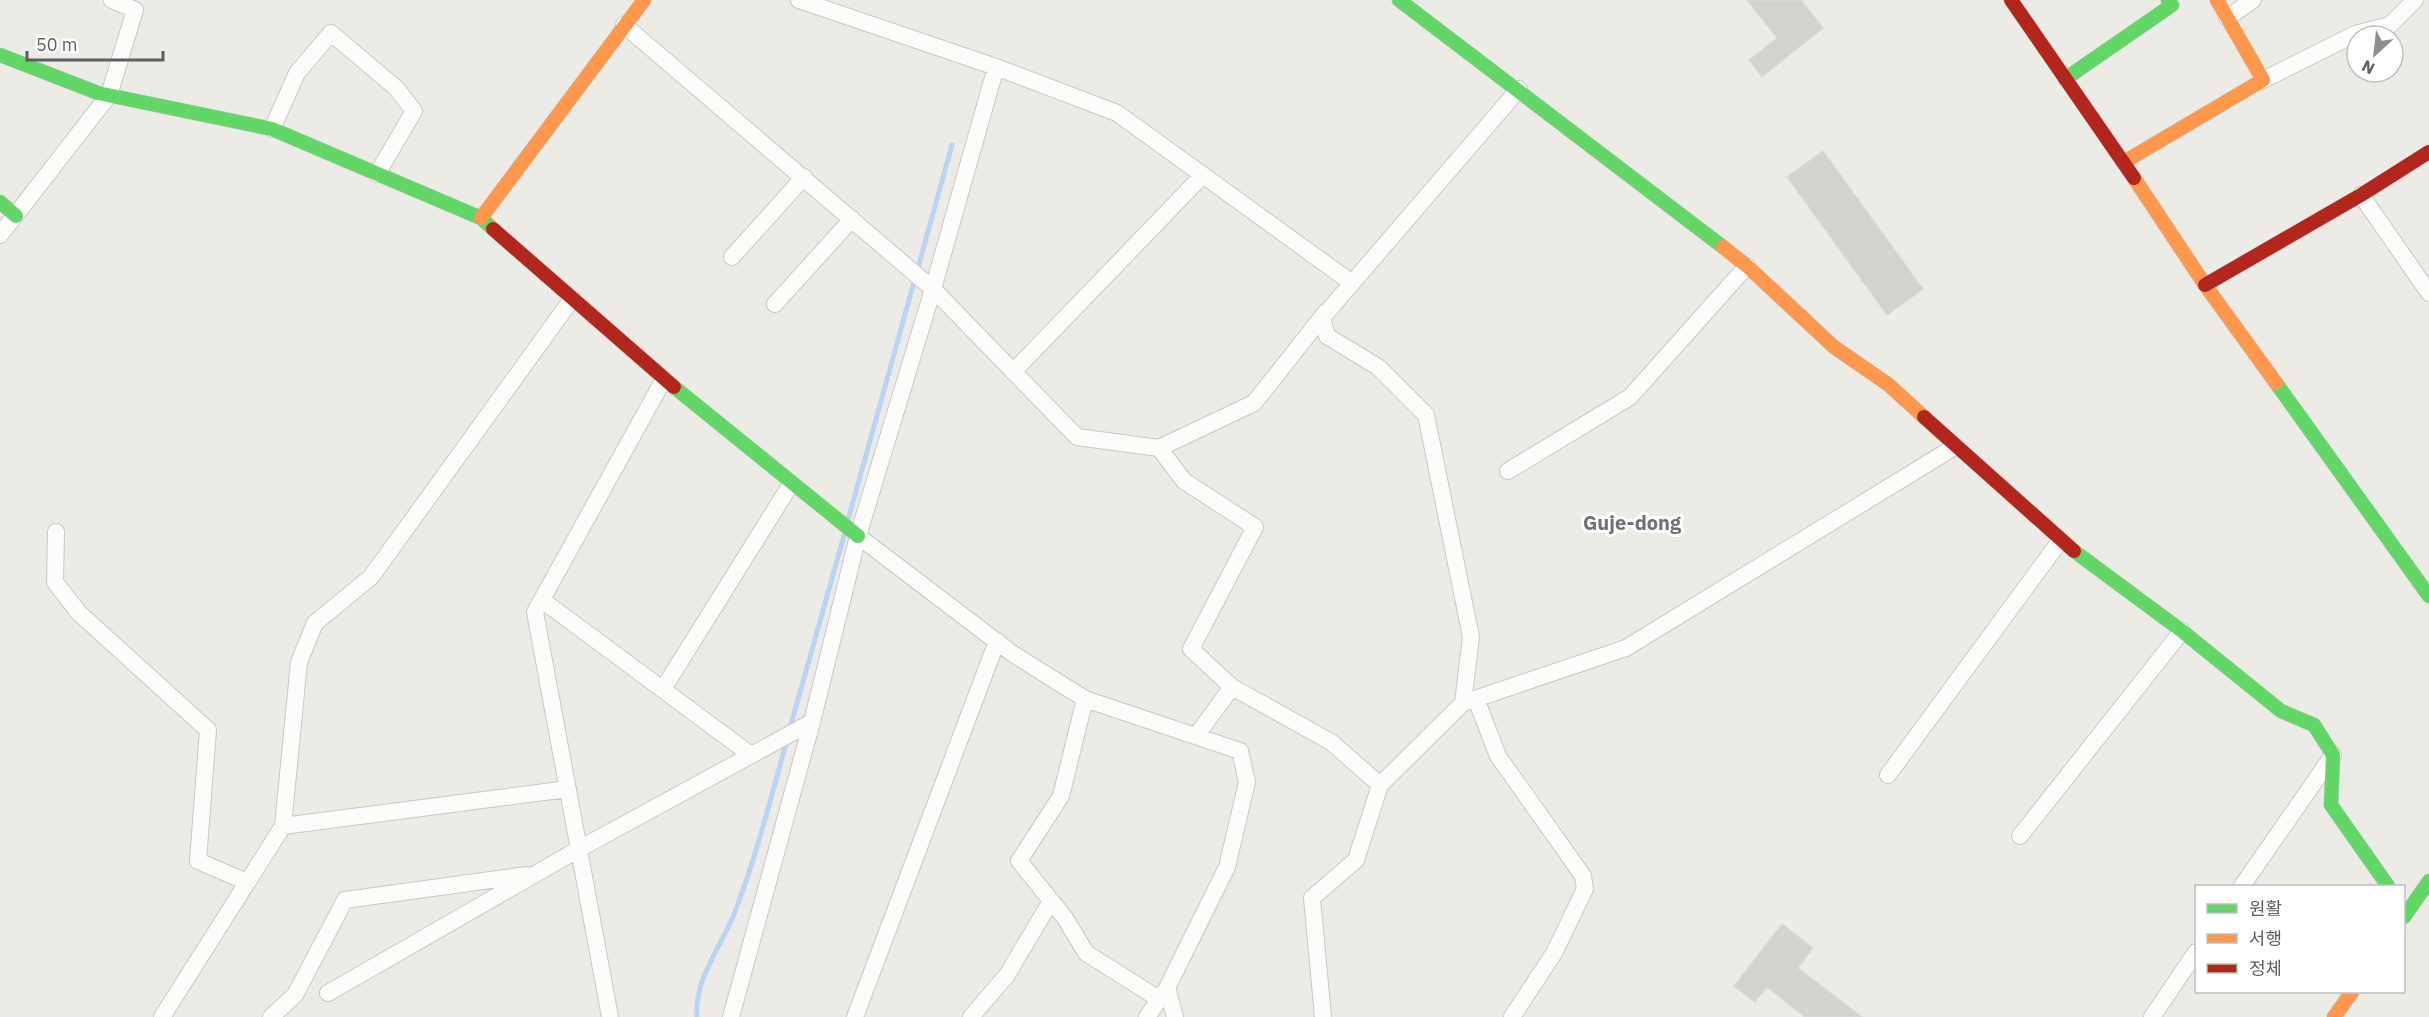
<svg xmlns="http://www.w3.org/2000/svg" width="2429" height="1017" font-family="'IBM Plex Sans','Noto Sans KR',sans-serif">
<rect width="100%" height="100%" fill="#ecebe6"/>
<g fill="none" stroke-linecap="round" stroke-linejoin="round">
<path stroke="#bcd4f4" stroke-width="5" d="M848 520 952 145
M790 728 845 532
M697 1017C693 981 724 942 736 909 757 854 771 797 787 740"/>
</g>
<path fill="#d2d2cf" stroke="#dbdad6" stroke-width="1.5" d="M1747 0H1801L1823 28 1762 77 1749 60 1777 38Z
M1823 151 1923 289 1887 315 1787 177Z
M1782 924 1813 948 1798 968 1862 1017H1805L1767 987 1755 1002 1734 986Z"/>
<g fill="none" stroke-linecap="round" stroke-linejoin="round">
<defs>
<path id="street" d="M799 0 996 67 1117 113 1352 283
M2227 18 2253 0
M624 25 933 289 1077 437 1159 448 1184 481 1255 527 1191 649 1232 687 1196 736
M2263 80 2355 34 2390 25 2415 0
M272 129 297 73 331 33 396 88 414 111 377 174
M2361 195 2429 293
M0 235 109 95 135 10 112 0
M732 257 804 177
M775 304 852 219
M1013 372 1203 175
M1159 448 1254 403 1326 312
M1508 471 1630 397 1747 266
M56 532 55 582 79 613 208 730 198 861 247 882
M858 536 1013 654 1085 699 1240 751 1247 782 1227 867 1167 988 1175 1017
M542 600 751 755
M1232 687 1331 742 1380 785
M663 689 791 484
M1085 699 1061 796 1019 861 1065 918 1086 953 1159 999
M1476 699 1498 756 1583 876 1585 889 1554 953 1512 1017
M1463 703 1626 648 1956 446
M1888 775 2060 541
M283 826 568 789
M2020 836 2182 631
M2242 886 2333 755
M328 993 579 849 812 722
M162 1017 283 826 299 662 315 623 371 577 572 299
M271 1017 295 995 345 900 527 875
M610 1017 535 612 664 379
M731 1017 812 722 858 536 933 289 996 67
M855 1017 997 641
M971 1017 1007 975 1051 901
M1147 1017 1165 991
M1323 1017 1312 898 1356 860 1380 785 1463 703 1471 637 1426 415 1378 367 1327 336 1322 318 1519 89
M2152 1017 2196 952"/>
<path id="fast" d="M1399 0 1723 247
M0 55 98 93 272 129 481 218 493 229
M2065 79 2172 5 2168 0
M0 202 16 216
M2276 383 2429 596
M674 387 858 536
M2074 551 2182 631 2281 711 2314 725 2333 755 2331 805 2388 886
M2404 917 2429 881"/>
<path id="slow" d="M2124 162 2263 80 2217 0
M2134 178 2205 285 2276 383
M481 218 644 0
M1723 247 1747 266 1834 347 1889 385 1924 417
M2334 1017 2352 992"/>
<path id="jam" d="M2011 0 2134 178
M493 229 674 387
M2205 285 2361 195 2429 152
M1924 417 2074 551"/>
</defs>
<use href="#street" stroke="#c8c9c8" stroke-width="18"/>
<use href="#fast" stroke="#c7c8c6" stroke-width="15"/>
<use href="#slow" stroke="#c7c8c6" stroke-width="15"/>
<use href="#jam" stroke="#c7c8c6" stroke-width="15"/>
<use href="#street" stroke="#fcfcfb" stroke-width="16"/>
<use href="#fast" stroke="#63d668" stroke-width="14"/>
<use href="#slow" stroke="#ff974d" stroke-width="14"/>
<use href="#jam" stroke="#b3261e" stroke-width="14"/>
</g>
<g text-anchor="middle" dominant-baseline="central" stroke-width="6" stroke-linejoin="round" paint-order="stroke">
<g font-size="20" font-weight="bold" fill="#6d7076" stroke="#fff">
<text x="1632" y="522">Guje-dong</text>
</g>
</g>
<rect x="2195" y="885" width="210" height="108" fill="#ffffff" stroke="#bebfc1" stroke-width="1.5"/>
<rect x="2207" y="904" width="30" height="9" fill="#63d668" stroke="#bebfc1" stroke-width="1.5"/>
<text x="2249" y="915" font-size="18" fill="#5c5e64">원활</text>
<rect x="2207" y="934" width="30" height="9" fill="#ff974d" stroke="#bebfc1" stroke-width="1.5"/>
<text x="2249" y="945" font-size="18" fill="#5c5e64">서행</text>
<rect x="2207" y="964" width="30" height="9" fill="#b3261e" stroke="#bebfc1" stroke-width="1.5"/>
<text x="2249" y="975" font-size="18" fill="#5c5e64">정체</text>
<g transform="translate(2375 54) rotate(207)"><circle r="28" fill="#ffffff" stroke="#bebfc1" stroke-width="1.5"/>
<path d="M0-4.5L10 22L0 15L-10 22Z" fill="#8e8f92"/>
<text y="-9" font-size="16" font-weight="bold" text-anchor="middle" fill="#5c5e64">N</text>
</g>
<path d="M27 51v9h136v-9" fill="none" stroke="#5c5e64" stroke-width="3"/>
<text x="36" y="51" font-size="18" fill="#5c5e64" stroke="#ffffff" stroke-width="4.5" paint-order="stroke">50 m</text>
</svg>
